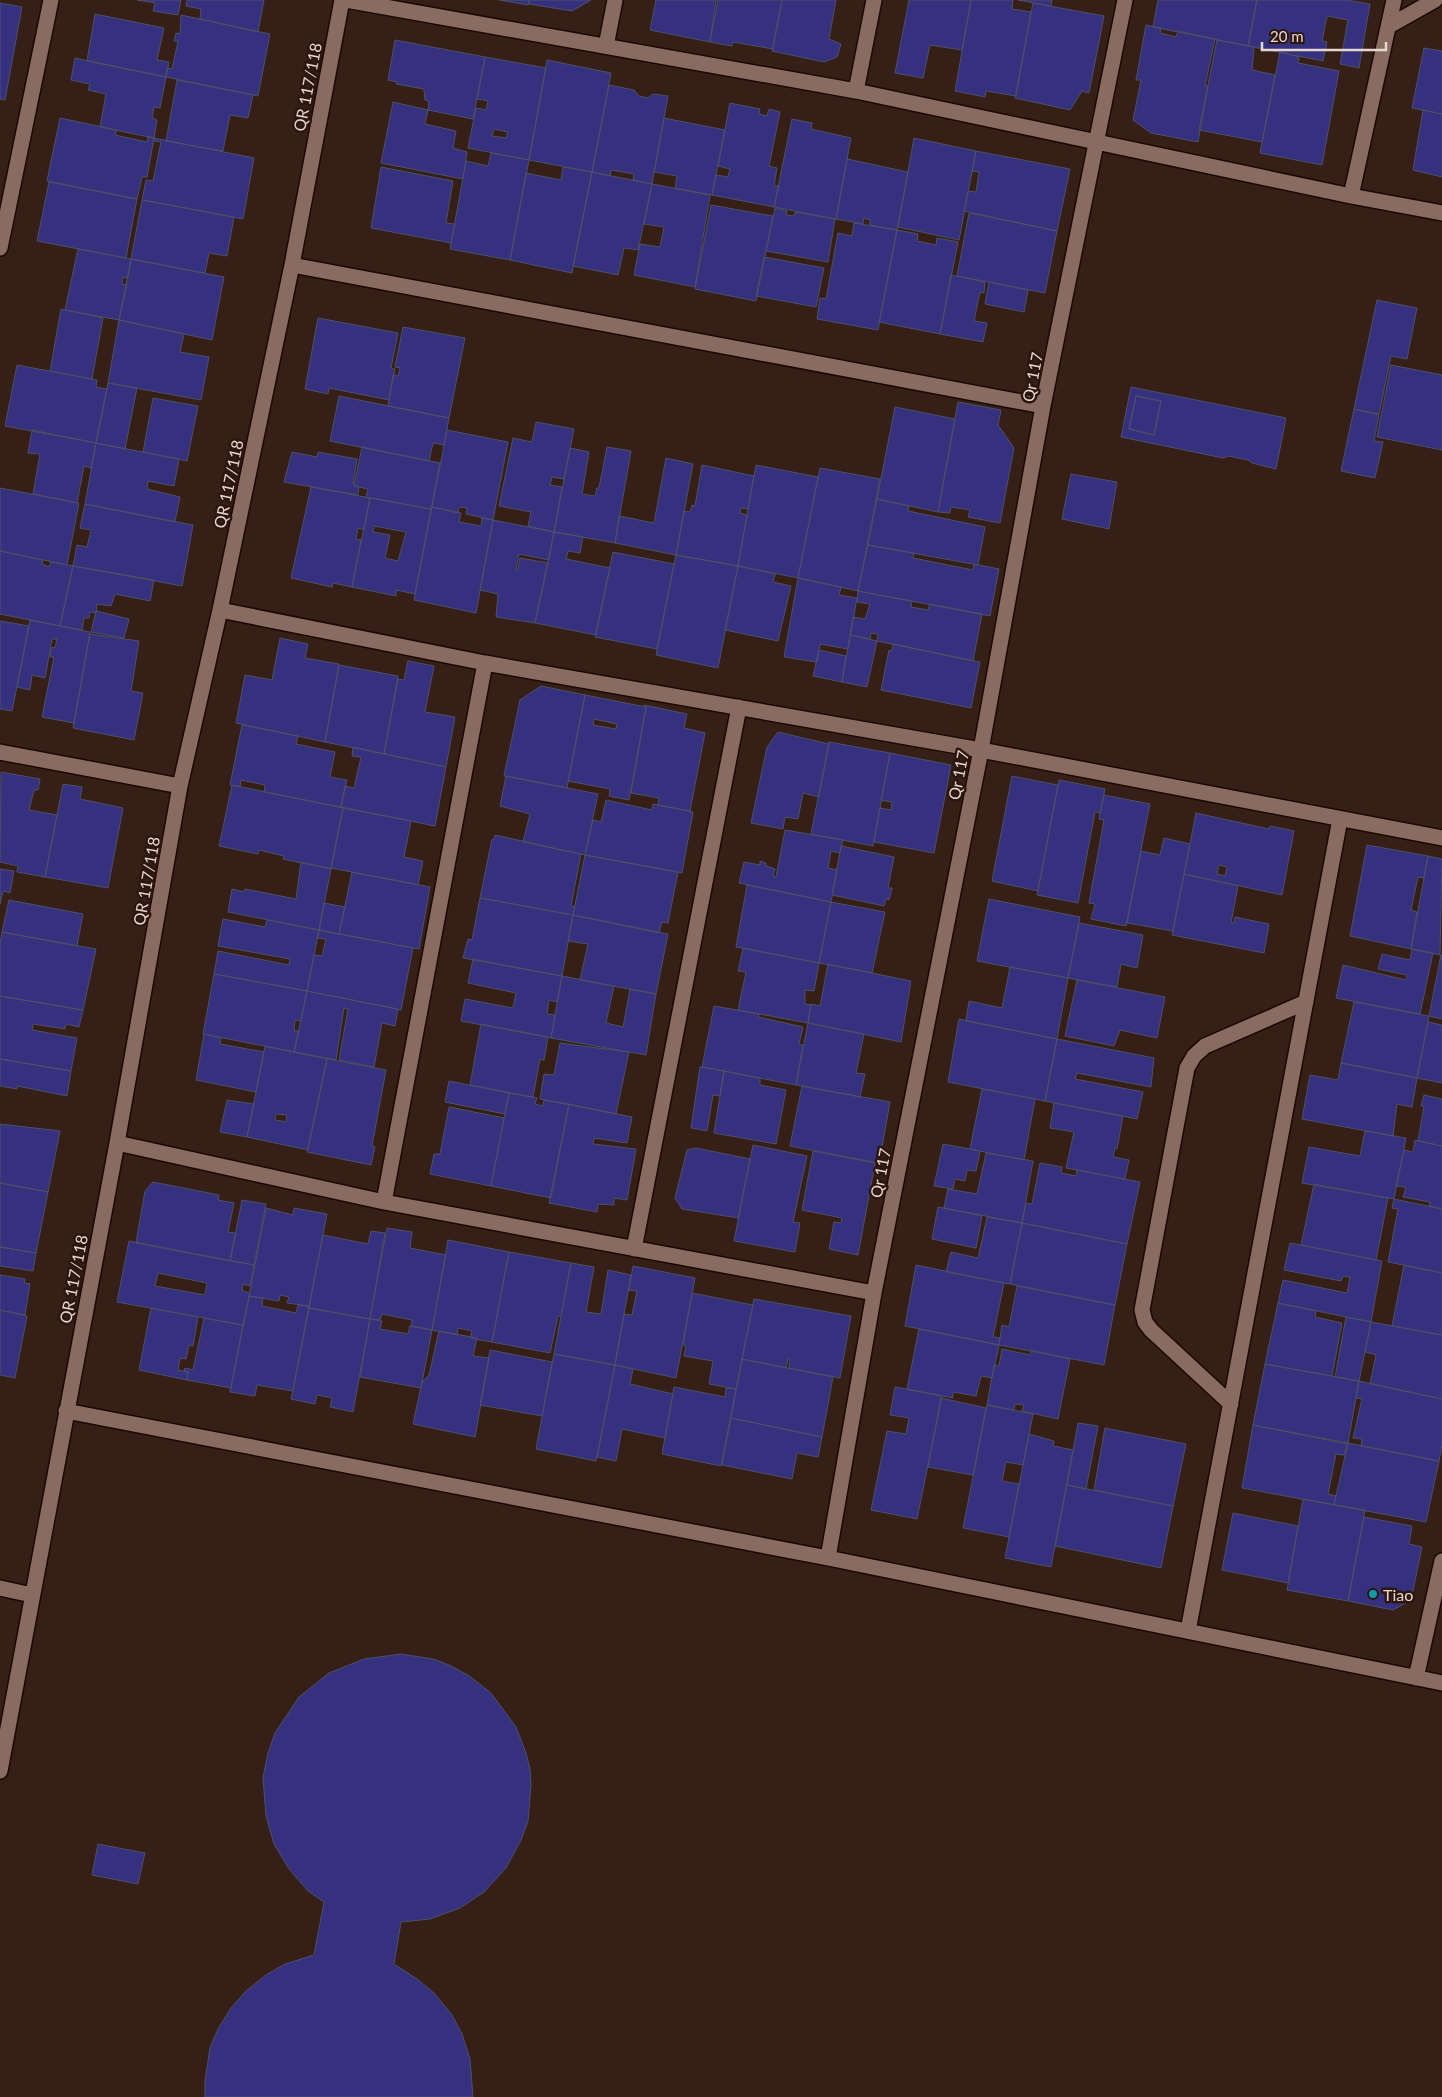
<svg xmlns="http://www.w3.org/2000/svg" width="1442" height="2097" font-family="Lato,sans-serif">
<rect width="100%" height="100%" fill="#361f17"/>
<path fill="#35317e" stroke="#4e5068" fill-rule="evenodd" d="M137 0H181L178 15 153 11 155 3Z
M187 0H264L258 32 200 19 201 9 186 6Z
M499 0H529L528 5Z
M529 0H591L572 11 529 4Z
M656 0H716L710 42 650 30Z
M718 0H782L773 49 733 42 732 46 710 42Z
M782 0H836L829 39 841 44 837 57 824 62 772 51Z
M909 0H971L962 50 930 45 923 78 895 73Z
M971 0H1013L1012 9 1031 12 1016 96 986 91 985 97 955 91Z
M1018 0H1052L1051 6Z
M1158 0H1257L1248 46 1153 27Z
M1257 0H1347L1370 4 1359 68 1340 64 1348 20 1327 16 1322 41 1327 42 1323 61 1248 46Z
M0 3 22 7 5 100 0 99Z
M1033 3 1104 16 1089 93 1082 91 1070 110 1015 98Z
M95 14 164 28 157 60 169 62 166 77 87 61Z
M181 15 270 34 258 96 166 77 167 68 172 69 178 41H174L176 33 180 34Z
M1146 25 1161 28 1160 33 1176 37 1178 31 1215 39 1205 86H1208L1198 142 1151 133 1133 120 1141 80H1136Z
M395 40 485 57 473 119 428 110 429 101 425 100 424 89 396 84 397 82 388 80Z
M1217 40 1254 47 1252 70 1275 75 1262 142 1199 130Z
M1424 48 1442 51V114L1412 108Z
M1280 52 1299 57 1298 63 1339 71 1322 165 1260 153Z
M485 57 546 68 529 160 468 148 476 108 486 110 488 101 477 99ZM494 129 508 132 506 138 492 136Z
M75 58 166 77 160 108 154 107 152 118 157 120 154 138 100 127 106 94 88 90 90 84 71 80Z
M547 60 611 73 592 172 529 160Z
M177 80 253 95 248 118 230 115 223 151 166 141Z
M609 85 634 90 639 96 648 98 653 94 668 96 652 184 633 180 634 174 611 170 610 176 592 172Z
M393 102 428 110 425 124 456 131 453 148 467 152 463 179 381 163Z
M730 103 760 109 759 114 767 116 769 109 780 112 769 166 777 168 774 186H779L774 207 712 195 716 175 728 177 730 169 718 166Z
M1423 110 1442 114V177L1413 170Z
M60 118 117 130 115 135 147 142 148 136 154 138 147 177H142L137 199 47 181Z
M664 118 725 130 712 195 675 188 677 176 654 172Z
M792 119 812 123 811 129 851 138 836 219 774 207Z
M154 138 254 158 243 219 142 200 146 180 153 181 161 142 154 141Z
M914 138 976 151 959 240 898 227Z
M976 151 1070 169 1057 231 964 211 968 191 976 192 979 172 972 171Z
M491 153 529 160 510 260 450 249 466 161 488 166Z
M847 159 908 172 897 230 870 225V220L864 218 863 224 836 219Z
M381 167 453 181 446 223 455 224 451 243 371 228Z
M563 167 592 172 572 273 510 260 526 173 561 180Z
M592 172 652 184 638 250 624 248 618 275 573 266Z
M49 182 137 199 126 258 37 241Z
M652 184 710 195 695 287 634 275 640 244 660 247 664 227 644 224Z
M142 200 234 217 227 256 209 253 205 273 131 259Z
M711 205 773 216 756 301 695 289Z
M775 208 787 211 786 215 794 216 795 212 835 219 828 262 766 251Z
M969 213 1057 231 1045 293 957 276Z
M854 223 897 230 878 330 817 319 820 298 826 299 838 233 852 236Z
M897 230 918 234 917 241 936 245 937 238 958 242 940 334 879 322Z
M78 249 131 259 128 278 123 277 122 284 127 285 119 320 65 310Z
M764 257 824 268 816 307 756 296Z
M131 259 224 277 212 340 119 320Z
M951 275 985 282 984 293 980 292 974 321 987 323 983 342 940 334Z
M989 282 1028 290 1024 312 985 304Z
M1377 300 1417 308 1407 359 1391 356 1379 414 1354 409Z
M61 309 103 318 92 379 50 371Z
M318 318 398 333 391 368 395 369 389 400 329 388 328 394 305 389Z
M119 320 184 334 180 352 209 357 201 400 108 383Z
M403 327 465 338 449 418 388 406 393 375 398 376 400 368 395 367Z
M17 365 97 380 96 387 107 389 96 443 5 426Z
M1391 365 1442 375V450L1377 437Z
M108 383 137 388 125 449 96 443Z
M1131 387 1286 418 1276 469 1252 463 1248 460 1228 456 1223 458 1121 437ZM1136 396 1161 401 1154 435 1129 429Z
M339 396 449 418 444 445 433 443 429 461 330 441Z
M1136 396 1161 401 1154 435 1129 429Z
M153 398 198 406 187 461 143 452Z
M958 402 1001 410 998 425 1014 448 1000 523 968 517 970 510 951 507 950 513 938 512Z
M895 407 955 419 938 512 877 499Z
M1354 409 1379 415 1374 441 1383 442 1375 478 1341 471Z
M536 422 574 429 564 479 552 477 550 485 562 487 554 532 528 526 531 512 499 506 513 438 532 442Z
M32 430 96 443 91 468 84 466 77 503 33 494 40 454 28 453Z
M447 430 508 442 493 520 466 514 467 508 459 507 458 513 432 507Z
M96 443 179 459 174 486 148 481 147 489 180 497 175 522 85 504Z
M362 447 440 463 431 509 366 497 368 489 354 486Z
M607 447 631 451 615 543 554 532 570 448 589 452 582 494 595 496 597 488H599Z
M292 452 317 457 318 452 357 459 353 484 359 487 358 495 284 482Z
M666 458 693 464 676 555 615 543 619 516 654 523Z
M702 465 754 476 748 509 741 508 740 513 747 515 738 566 676 555 684 511 690 512 692 505 695 506Z
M756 465 818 477 798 578 738 566Z
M820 468 880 479 858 591 798 578Z
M1071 474 1117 482 1109 529 1062 519Z
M311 487 370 498 364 530 358 528 356 539 361 540 352 587 333 583 332 587 291 578Z
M0 488 79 503 67 565 0 551Z
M370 498 431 509 415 594 396 590V596L352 587ZM374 526 406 532 398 561 385 558 390 535 373 532Z
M877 499 909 506 908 511 985 527 978 565 868 545Z
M85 504 193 525 182 586 73 566 77 545 87 547 91 530 80 528Z
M432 507 461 513 459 522 481 526 482 518 493 520 476 613 414 600Z
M493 520 554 532 549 560 519 554 516 570H518L520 558 548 563 535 623 496 617 498 594 480 590Z
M554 532 583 537 580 553 568 551 566 559 610 568 596 635 535 623Z
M868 545 914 553 913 558 973 570 974 564 999 569 990 616 858 591Z
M0 551 43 560 42 564 49 567 51 562 73 566 60 626 0 614Z
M613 552 674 564 657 649 595 637Z
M676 555 738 566 718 668 656 655Z
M73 566 154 580 150 601 115 594 111 606 97 604 96 613 90 612 89 618H84L82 630 60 626Z
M738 566 775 574 773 582 791 586 778 641 725 630Z
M798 578 841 587 839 595 857 598 848 649 820 644 817 662 784 657Z
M858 591 912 601 911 607 928 610 930 604 982 614 973 661 877 641 878 634 871 633 870 639 850 635 853 617 865 619 870 604 857 602Z
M96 611 129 619 124 638 91 632Z
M30 620 90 632 74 723 42 717 54 657H50L52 647 55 648 57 639H52L45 678 32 675 30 690 17 687Z
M0 621 29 626 12 711 0 709Z
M90 634 139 641 131 691 143 693 134 740 73 728Z
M850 635 877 641 867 687 842 682Z
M280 638 308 644 305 658 339 664 325 742 236 723 245 675 272 680Z
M893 644 980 662 971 708 881 690 889 650 892 651Z
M819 650 846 656 842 682 813 676Z
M408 661 434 666 425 712 455 717 446 767 384 754 398 679 404 680Z
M339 665 398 676 384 754 325 742Z
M541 686 585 695 567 788 504 776 520 700Z
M585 695 646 707 629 800 609 796 610 789 568 781ZM594 719 617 724 616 729 593 725Z
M644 705 687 714 684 728 705 733 690 811 658 805 659 798 631 793 646 708Z
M242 725 298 736 296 744 335 752 330 777 347 780 341 807 264 792 265 785 241 780 240 787 230 785Z
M778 732 829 744 819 797 803 793 798 819 785 817 783 829 751 823 767 747Z
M829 742 890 753 873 846 811 834Z
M353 747 446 767 435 826 341 807 345 786 354 788 361 757 352 756Z
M890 753 951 765 934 853 874 842 880 808 891 810 892 802 881 800Z
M1 772 40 779 38 790H34L29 810 57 815 45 877 17 872 18 866 0 862Z
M506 776 598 794 585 855 523 842 530 814 500 806Z
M1012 776 1058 785 1038 891 992 881Z
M1059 780 1105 789 1100 813 1095 812 1078 903 1037 895Z
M63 784 82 787 80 799 123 808 108 888 45 877Z
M232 785 343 808 331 869 283 859 284 856 259 850 258 854 219 846Z
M1104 795 1150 804 1126 926 1091 919 1095 904 1089 903 1104 820 1099 819Z
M606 800 652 810 653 804 693 812 682 873 585 855 593 820 601 822Z
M343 808 411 821 404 857 423 861 418 885 331 868Z
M1196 813 1269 829 1270 826 1294 831 1282 895 1184 874ZM1219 865 1227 867 1225 876 1217 874Z
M785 830 843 840 840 853 831 851 828 868 837 870 831 902 739 883 744 862 760 865V861L766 863V866L775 869 773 876 776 877Z
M495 835 581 854 571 906 575 907 573 915 480 898 492 839 494 840Z
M1164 838 1190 844 1173 931 1127 923 1141 851 1160 855Z
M1367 845 1428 856 1424 878 1418 877 1411 910 1417 912 1411 949 1350 936Z
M841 846 894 857 888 888H892L889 900 886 899 884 906 832 895Z
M585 855 678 872 668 923 662 922 659 933 573 915Z
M1428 856 1442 859 1440 955 1411 949Z
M301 862 331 869 319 930 228 912 232 889 244 892 245 889 296 899Z
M0 869 14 871 10 893 3 891 0 904Z
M352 872 430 887 419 949 339 934Z
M1184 874 1238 886 1231 923H1234L1235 917 1269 924 1264 953 1172 935Z
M747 885 831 902 819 963 736 947Z
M480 898 573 915 562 976 463 958 468 939 472 940Z
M989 899 1080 917 1068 978 977 961Z
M9 900 83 914 77 946 2 932Z
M831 902 885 912 872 973 819 963Z
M324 903 345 907 339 934 319 930Z
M573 915 668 934 656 994 580 980 588 944 568 941Z
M223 919 265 927 267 920 319 930 307 991 214 974 218 951 289 965 290 959 218 946Z
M1079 923 1143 935 1137 968 1121 964 1117 987 1068 978Z
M319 930 413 948 401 1010 307 991 314 955 322 956 326 939 317 938Z
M2 932 96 949 83 1010 0 996V944Z
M743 948 819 963 814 991 805 990V1004L811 1005 808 1023 738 1010 746 972 738 971Z
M1412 949 1433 953 1420 1014 1336 998 1343 965 1406 980 1407 975 1378 969 1382 954 1410 960Z
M1441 955H1442V1019L1429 1016Z
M473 959 562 976 557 1002 549 1000 547 1014 555 1015 551 1038 461 1021 465 999 513 1008 516 993 468 983Z
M828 964 911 981 901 1042 808 1023 811 1004 820 1006Z
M1010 967 1068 978 1057 1039 966 1021 969 1001 1002 1008Z
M214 974 307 991 301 1021 295 1020 294 1031H299L294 1052 203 1034Z
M562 976 614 986 606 1023 623 1027 630 989 656 994 646 1055 551 1038Z
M1077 980 1165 997 1157 1038 1120 1030 1114 1046 1065 1036Z
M307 991 398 1009 395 1026 382 1023 374 1067 339 1060 348 1009 344 1008 336 1060 294 1052Z
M0 996 83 1010 79 1027 66 1024 65 1029 33 1024 32 1030 77 1038 71 1071 0 1059Z
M1354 1002 1429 1016 1417 1078 1341 1063Z
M714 1006 759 1014 758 1017 803 1027 799 1044 803 1045 796 1085 702 1067Z
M959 1019 1057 1039 1045 1101 948 1082Z
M1428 1022 1442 1025V1083L1417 1078Z
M808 1023 864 1034 856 1073 865 1074 860 1097 796 1085Z
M481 1024 548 1037 544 1060 540 1059 533 1097 470 1085Z
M204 1034 221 1038 220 1044 264 1052 256 1092 196 1080Z
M1057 1039 1154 1058 1151 1087 1077 1073 1075 1079 1143 1092 1137 1119 1045 1101Z
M560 1043 629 1052 616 1114 540 1099 544 1074 554 1075Z
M265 1046 327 1059 308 1150 247 1137ZM276 1114 287 1115 286 1122 275 1120Z
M0 1059 71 1071 67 1096 17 1086V1089L0 1086Z
M327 1059 386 1070 372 1146 375 1147 371 1165 307 1152Z
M1341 1063 1417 1078 1412 1107 1397 1104 1393 1136 1302 1119 1310 1075 1338 1080Z
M700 1067 724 1071 720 1096 713 1095 707 1131 691 1128Z
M724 1071 760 1078V1085L786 1090 776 1144 714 1133Z
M449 1081 509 1093 505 1114 445 1102Z
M802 1086 890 1102 879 1163 790 1146Z
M982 1089 1035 1099 1024 1160 970 1149Z
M509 1093 537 1098 535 1104 543 1106 544 1100 569 1104 551 1198 491 1186Z
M1424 1095 1442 1099V1146L1418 1141 1424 1106H1421Z
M227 1100 254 1104 247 1137 220 1132Z
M1054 1103 1123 1116 1117 1149 1115 1148 1113 1157 1129 1160 1125 1179 1066 1168 1074 1132 1050 1128Z
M569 1104 632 1117 627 1143 594 1138 593 1144 636 1149 627 1200 614 1198V1205L598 1204 597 1212 549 1203Z
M449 1107 504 1118 491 1186 430 1174 434 1154H440Z
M0 1124 60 1131 48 1192 0 1183Z
M1365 1131 1406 1138 1394 1199 1302 1183 1309 1147 1360 1156Z
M1415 1140 1442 1146V1209L1429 1206 1430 1202 1403 1197 1406 1187 1396 1186 1404 1150 1413 1152Z
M943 1144 980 1151 976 1171 967 1170 965 1181 955 1179 953 1189 934 1186Z
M753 1145 807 1156 793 1222 800 1223 795 1252 734 1241Z
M696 1148 750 1159 738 1218 682 1209 675 1198 687 1150Z
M813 1151 875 1163 858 1255 829 1249 834 1222 841 1223 842 1218 802 1210Z
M986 1153 1033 1161 1022 1223 944 1208 948 1189 977 1194Z
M1040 1163 1062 1167 1061 1173 1076 1176 1077 1170 1140 1182 1127 1244 1022 1223 1026 1203 1032 1204Z
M153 1182 219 1195 218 1200 234 1203 228 1232 236 1233 230 1261 136 1243 145 1191Z
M0 1183 48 1192 36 1253 0 1247Z
M1314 1184 1388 1198 1376 1260 1301 1245Z
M1394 1199 1442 1209V1273L1388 1262 1398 1209 1392 1208Z
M242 1200 266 1204 254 1265 230 1261Z
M938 1207 982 1216 976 1248 932 1239Z
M266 1208 293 1215 294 1208 327 1214 309 1306 287 1303 289 1297 280 1295 279 1301 249 1296Z
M987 1217 1022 1223 1010 1284 946 1272 951 1252 978 1258Z
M1022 1223 1127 1244 1115 1305 1010 1284Z
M387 1228 412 1232 410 1248 446 1255 432 1330 411 1326 412 1320 382 1314 380 1320 370 1319Z
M371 1231 385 1233 370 1319 309 1308 323 1235 368 1244Z
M448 1240 509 1252 492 1342 470 1338 472 1331 458 1328 457 1335 432 1330Z
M129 1241 254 1265 250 1286 243 1284 242 1291 250 1293 243 1325 117 1302ZM158 1273 207 1283 205 1295 155 1286Z
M1290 1243 1382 1261 1371 1322 1278 1303 1283 1280 1347 1293 1350 1277 1343 1276 1341 1281 1284 1270Z
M0 1247 36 1253 33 1271 0 1266Z
M509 1252 571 1263 561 1316H558L550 1353 492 1342Z
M571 1263 594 1267 586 1312 601 1314 608 1270 631 1275 615 1365 554 1354Z
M916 1265 1004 1283 993 1337 1000 1338 999 1345 905 1326Z
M1404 1265 1442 1273V1335L1392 1326Z
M633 1266 695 1278 676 1378 615 1365 624 1314 632 1315 637 1291 629 1290Z
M0 1275 25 1279 24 1283 30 1284 25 1315 0 1310Z
M1017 1286 1115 1305 1104 1365 999 1345 1002 1325 1009 1327Z
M692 1293 753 1305 736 1389 709 1384 713 1361 684 1356 686 1346 683 1345Z
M249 1296 263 1298 262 1306 296 1313 298 1305 309 1306 293 1391 257 1385 255 1396 230 1392Z
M754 1299 851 1316 840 1378 789 1368 790 1359H788L786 1368 742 1359Z
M1278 1303 1316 1311 1315 1317 1342 1323 1332 1376 1265 1364Z
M151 1308 198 1317 193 1346 189 1345 186 1359 180 1358 178 1370 188 1372 187 1380 139 1370Z
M309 1308 370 1319 353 1412 330 1407 332 1398 317 1395 315 1404 291 1399Z
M0 1310 27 1316 15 1378 0 1375Z
M1346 1317 1371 1322 1359 1381 1335 1377Z
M204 1318 243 1325 231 1388 187 1380 188 1372 184 1371 185 1368 193 1370Z
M370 1319 382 1321 380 1329 408 1334 410 1326 432 1330 421 1388 360 1377Z
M1371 1322 1442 1335V1399L1370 1384 1376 1355 1365 1352Z
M919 1329 999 1345 992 1378 981 1376 976 1396 953 1392V1398L907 1389Z
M439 1331 477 1338 473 1356 489 1358 475 1437 413 1424 422 1382 429 1375Z
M1002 1349 1030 1355 1031 1350 1070 1359 1058 1419 1022 1411 1024 1405 1015 1404 1014 1410 987 1405 994 1365 999 1366Z
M490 1350 552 1362 542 1416 480 1405Z
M554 1354 615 1365 596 1461 536 1449Z
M742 1359 833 1377 822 1437 731 1418Z
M1265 1364 1359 1381 1348 1443 1253 1425Z
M615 1365 633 1369 630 1384 673 1394 665 1438 622 1429 616 1461 597 1457Z
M1359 1381 1442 1399V1445L1439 1461 1361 1446 1362 1439 1353 1438 1362 1399 1356 1398Z
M674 1387 725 1397 726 1388 736 1389 721 1466 662 1454Z
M895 1387 942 1396 917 1519 871 1510 887 1431 906 1434 909 1418 890 1415Z
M941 1398 986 1408 973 1475 928 1467Z
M987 1405 1033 1414 1023 1465 1006 1462 1002 1481 1019 1484 1009 1537 963 1528Z
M731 1418 822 1437 818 1457 797 1453 792 1479 722 1465Z
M1078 1423 1098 1426 1086 1489 1067 1485Z
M1253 1425 1347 1444 1344 1455 1336 1454 1328 1494 1336 1496 1334 1505 1242 1488Z
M1105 1428 1186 1444 1173 1506 1094 1490Z
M1029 1434 1054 1441 1053 1446 1073 1450 1051 1567 1005 1558Z
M1348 1443 1439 1461 1426 1522 1334 1505Z
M1067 1485 1173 1506 1161 1568 1055 1546Z
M1303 1499 1365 1510 1348 1601 1287 1590Z
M1233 1513 1298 1526 1288 1583 1222 1570Z
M1364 1517 1412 1526 1409 1544 1422 1547 1411 1600 1393 1610 1348 1601Z
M401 1654 433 1659 449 1665 468 1675 491 1693 516 1727 526 1753 530 1769 531 1785 528 1821 521 1840 506 1868 484 1892 460 1908 430 1919 401 1922 394 1964 417 1979 434 1993 452 2015 462 2034 470 2059 473 2097H205V2081L210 2048 218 2029 231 2008 246 1991 266 1975 285 1964 314 1955 324 1902 308 1891 289 1869 274 1844 266 1816 263 1778 268 1753 275 1733 299 1697 329 1673 364 1659Z
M98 1844 145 1853 138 1884 92 1875Z"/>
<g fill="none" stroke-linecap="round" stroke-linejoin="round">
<defs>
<path id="minor" d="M346 0 856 91 1351 196 1442 213
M1389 26 1435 0
M606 46 615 0
M856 91 874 0
M1351 196 1394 0
M0 248 51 0
M292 265 1043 406
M220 610 485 663 981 750 1442 838
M0 752 180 786
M117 1143 384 1202 874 1293
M384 1202 485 663
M634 1249 739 707
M1231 1404 1151 1330 1145 1322 1142 1310 1187 1068 1194 1056 1205 1046 1306 1002
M66 1411 828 1558 1442 1683
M828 1558 874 1293 981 750 1043 406 1125 0
M0 1588 32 1595
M1188 1631 1340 819
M1416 1678 1442 1561
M0 1771 117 1143 180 786 220 610 292 265 342 0"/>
</defs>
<use href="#minor" stroke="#1d0803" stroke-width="18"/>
<use href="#minor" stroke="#886c62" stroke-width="15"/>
</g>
<circle fill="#0f9aa8" stroke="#2c160e" stroke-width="2" cx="1373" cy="1594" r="5"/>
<g text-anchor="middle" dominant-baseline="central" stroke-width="5" stroke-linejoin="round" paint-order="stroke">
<g font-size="16" fill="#e7d7d1" stroke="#2c160e">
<text transform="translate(307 87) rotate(-79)">QR 117/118</text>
<text transform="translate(1032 377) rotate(-79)">Qr 117</text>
<text transform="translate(228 484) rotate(-78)">QR 117/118</text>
<text transform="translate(958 775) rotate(-79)">Qr 117</text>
<text transform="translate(146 881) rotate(-80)">QR 117/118</text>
<text transform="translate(880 1173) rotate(-79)">Qr 117</text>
<text transform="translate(73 1279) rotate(-79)">QR 117/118</text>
</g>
<g font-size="16" fill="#e7d7d1" stroke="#2c160e" text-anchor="start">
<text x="1383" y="1594">Tiao</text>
</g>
</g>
<path d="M1262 42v8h124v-8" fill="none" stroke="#e7d7d1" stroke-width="2.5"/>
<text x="1270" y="42" font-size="15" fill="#e7d7d1" stroke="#2c160e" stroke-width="4" paint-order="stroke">20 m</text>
</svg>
